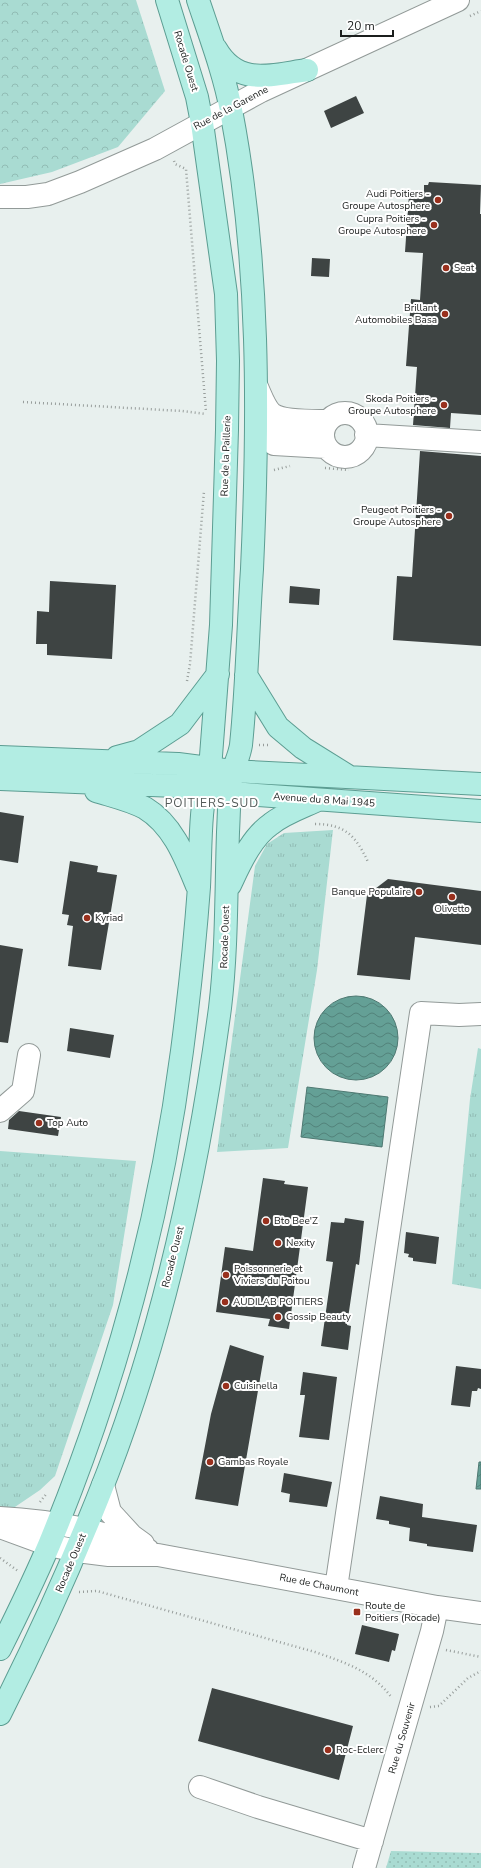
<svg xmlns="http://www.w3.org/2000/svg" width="481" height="1868" font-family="'Nunito Sans',sans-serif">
<defs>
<pattern id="grass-tufts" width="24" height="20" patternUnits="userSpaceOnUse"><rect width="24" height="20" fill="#a9dbd2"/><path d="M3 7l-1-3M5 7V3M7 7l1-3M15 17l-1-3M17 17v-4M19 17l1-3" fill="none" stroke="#91bcb4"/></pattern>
<pattern id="forest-crowns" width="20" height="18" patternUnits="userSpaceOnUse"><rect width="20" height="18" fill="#a9dbd2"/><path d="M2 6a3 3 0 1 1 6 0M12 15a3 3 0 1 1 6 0" fill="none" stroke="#91bcb4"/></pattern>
<pattern id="garden-dots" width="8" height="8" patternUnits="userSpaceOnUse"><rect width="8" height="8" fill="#a9dbd2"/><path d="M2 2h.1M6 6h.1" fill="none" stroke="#91bcb4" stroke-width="1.8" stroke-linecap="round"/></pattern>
<pattern id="water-waves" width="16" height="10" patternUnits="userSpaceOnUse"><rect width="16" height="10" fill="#64a096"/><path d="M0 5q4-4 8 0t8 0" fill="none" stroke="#52827a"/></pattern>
</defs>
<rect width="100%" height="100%" fill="#e8f0ee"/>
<path fill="url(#grass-tufts)" d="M333 830 317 970 288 1148 217 1152 255 866 267 844 284 833Z
M478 1048 481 1049V1289L452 1284 470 1099Z
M0 1151 136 1161 113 1305 55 1476 40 1490 9 1511 0 1508Z"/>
<path fill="url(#forest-crowns)" d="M0 0H136L165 91 118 147 52 172 0 184Z"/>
<path fill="url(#garden-dots)" d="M391 1851 481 1853V1868H386Z"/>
<path fill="url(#water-waves)" stroke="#4e7972" d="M314 1038a42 42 0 1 1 84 0a42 42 0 1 1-84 0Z
M307 1087 388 1097 382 1147 301 1137Z
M479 1462H481V1489H476Z"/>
<path fill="#3e4443" d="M356 96 364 113 331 128 324 111Z
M429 182 481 185 480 214H481V415L451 413 450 428 413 425 417 367 406 366 411 299 420 300 423 253 405 252 409 195 424 196V185H428Z
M312 258 330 259 329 277 311 276Z
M420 451 481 456V646L393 640 397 576 412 577Z
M50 581 116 585 112 659 47 655V644H36L37 611 49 612Z
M290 586 320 589 319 605 289 603Z
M0 812 24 816 18 863 0 860Z
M70 861 98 866 97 872 117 875 101 970 68 966 73 926 67 925 69 915 62 914Z
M388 879 481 891V945L415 937 410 980 357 975 367 895Z
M0 945 23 949 8 1043 0 1042Z
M70 1028 114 1035 110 1058 67 1051Z
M19 1111 61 1117 58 1136 8 1129 9 1120Z
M263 1178 285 1181 284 1184 308 1187 289 1329 268 1326 270 1319 216 1312 225 1247 253 1251Z
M345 1218 364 1221 359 1265 356 1264 347 1325 351 1326 348 1350 321 1346 333 1262 326 1261 331 1222 344 1223Z
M406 1232 439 1237 436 1264 413 1261V1258L408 1257 409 1254 404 1253Z
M230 1345 264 1356 238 1506 195 1499 211 1414Z
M456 1366 481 1369V1389L478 1388 477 1391H472L470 1407 451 1405Z
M303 1372 337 1377 329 1440 299 1437 305 1395H300Z
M284 1473 332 1482 327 1507 289 1502 290 1494 281 1492Z
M380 1496 423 1504 422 1517 477 1525 473 1552 427 1546V1544L409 1541 410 1528 389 1524V1521L376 1519Z
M362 1625 399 1634 395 1651 392 1650 389 1662 355 1654Z
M212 1688 353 1726 339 1780 198 1741Z"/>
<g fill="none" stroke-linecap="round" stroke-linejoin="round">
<defs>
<path id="minor" d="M0 197H27L48 194 80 182 155 149 261 91 458 0
M257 387C261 396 265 408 272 414 283 422 314 421 328 421
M323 435a22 22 0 1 1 44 0a22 22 0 1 1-44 0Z
M366 435 481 442
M257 442 277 430H303
M274 444 326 447
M0 1111 23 1091 29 1055
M103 1485 110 1512 132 1536 143 1544
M0 1518C52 1521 100 1529 148 1550
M0 1527 49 1545 77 1551 109 1555H158L437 1607 481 1613
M336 1588 421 1013 459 1015 481 1014
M200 1787 258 1807 372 1841
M364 1868 432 1631 437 1607"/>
<path id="major" d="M216 49C238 87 271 75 307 70
M246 675 278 727 303 748 348 776
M0 757 178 764 232 771 481 784
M117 757 139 751 180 724 218 674
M0 779 176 786 230 793 481 811
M96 791C112 796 130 800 145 808 173 825 185 857 197 886
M230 885C240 864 251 838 271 824 285 813 303 807 318 800
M0 1649C17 1615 34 1580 49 1545 114 1388 160 1220 182 1051 189 997 195 942 199 887 201 848 199 807 210 769L221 625 227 430 228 361 226 294 202 123 197 97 167 0
M0 1714C40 1635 76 1555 108 1472 165 1323 199 1165 220 1008 227 950 226 891 228 832 229 814 229 796 231 779 233 767 239 758 241 745 247 687 248 627 252 569 259 416 260 261 231 110 224 73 210 36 198 0"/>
</defs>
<use href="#minor" stroke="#929a98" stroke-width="24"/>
<use href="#major" stroke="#5c9d92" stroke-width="24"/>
<path stroke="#979d9b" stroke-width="2.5" stroke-dasharray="1 3" stroke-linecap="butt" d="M470 16 481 11
M174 161 175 164 186 169 206 412
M23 402 182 411 206 414
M325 468 349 470
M274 470 290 466
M187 681 190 664 204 491
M259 745H269
M315 824C345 824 356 836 368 862
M40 1502 47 1493
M0 1558 18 1571
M79 1592 97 1591 315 1652C346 1663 372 1671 392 1698
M446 1650 481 1657
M430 1707 439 1706 468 1678 481 1671"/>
<use href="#minor" stroke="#fff" stroke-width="22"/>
<use href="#major" stroke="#b2ede3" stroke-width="22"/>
</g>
<g fill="#99301d" stroke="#fff" stroke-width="1.5">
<circle cx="438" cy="200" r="4"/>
<circle cx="434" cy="225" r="4"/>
<circle cx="446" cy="268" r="4"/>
<circle cx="445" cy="314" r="4"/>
<circle cx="444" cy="405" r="4"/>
<circle cx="449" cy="516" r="4"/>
<circle cx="419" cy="892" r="4"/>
<circle cx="452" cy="897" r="4"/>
<circle cx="87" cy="918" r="4"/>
<circle cx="39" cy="1123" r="4"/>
<circle cx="266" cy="1221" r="4"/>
<circle cx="278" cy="1243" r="4"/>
<circle cx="226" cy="1275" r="4"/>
<circle cx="225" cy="1302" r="4"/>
<circle cx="278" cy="1317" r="4"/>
<circle cx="226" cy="1386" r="4"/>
<circle cx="210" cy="1462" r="4"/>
<rect x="353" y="1608" width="8" height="8" rx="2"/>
<circle cx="328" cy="1750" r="4"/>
</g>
<g text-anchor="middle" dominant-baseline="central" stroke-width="4" stroke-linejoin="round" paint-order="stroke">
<g font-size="10" fill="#1b1e1d" stroke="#fff">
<text transform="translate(186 61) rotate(73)">Rocade Ouest</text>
<text transform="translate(231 108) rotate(-28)">Rue de la Garenne</text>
<text transform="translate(226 456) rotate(-88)">Rue de la Paillerie</text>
<text transform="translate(324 800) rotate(4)">Avenue du 8 Mai 1945</text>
<text transform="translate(225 937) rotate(-88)">Rocade Ouest</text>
<text transform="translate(173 1257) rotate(-76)">Rocade Ouest</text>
<text transform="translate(71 1563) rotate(-67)">Rocade Ouest</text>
<text transform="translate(319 1585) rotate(11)">Rue de Chaumont</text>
<text transform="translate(402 1738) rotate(-74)">Rue du Souvenir</text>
</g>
<g font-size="10" fill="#1b1e1d" stroke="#fff" text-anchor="start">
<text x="430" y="194" text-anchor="end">Audi Poitiers -<tspan x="430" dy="12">Groupe Autosphere</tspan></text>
<text x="426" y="219" text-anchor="end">Cupra Poitiers -<tspan x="426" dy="12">Groupe Autosphere</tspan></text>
<text x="454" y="268">Seat</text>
<text x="437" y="308" text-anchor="end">Brillant<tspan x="437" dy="12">Automobiles Basa</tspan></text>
<text x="436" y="399" text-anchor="end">Skoda Poitiers -<tspan x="436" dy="12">Groupe Autosphere</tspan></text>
<text x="441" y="510" text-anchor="end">Peugeot Poitiers -<tspan x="441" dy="12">Groupe Autosphere</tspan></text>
<text x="411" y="892" text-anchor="end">Banque Populaire</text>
<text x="452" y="909" text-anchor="middle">Olivetto</text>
<text x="95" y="918">Kyriad</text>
<text x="47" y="1123">Top Auto</text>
<text x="274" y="1221">Bto Bee'Z</text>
<text x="286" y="1243">Nexity</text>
<text x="234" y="1269">Poissonnerie et<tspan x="234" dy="12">Viviers du Poitou</tspan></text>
<text x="233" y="1302">AUDILAB POITIERS</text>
<text x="286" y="1317">Gossip Beauty</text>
<text x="234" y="1386">Cuisinella</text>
<text x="218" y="1462">Gambas Royale</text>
<text x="365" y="1606">Route de<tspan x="365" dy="12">Poitiers (Rocade)</tspan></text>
<text x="336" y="1750">Roc-Eclerc</text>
</g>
<g font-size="12" letter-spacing="1" fill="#525957" stroke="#fff">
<text x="212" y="803">POITIERS-SUD</text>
</g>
</g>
<path d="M341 30v6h52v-6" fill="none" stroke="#1b1e1d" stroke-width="2"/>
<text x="347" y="30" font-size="12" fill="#1b1e1d" stroke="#ffffff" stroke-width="3" paint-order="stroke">20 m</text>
</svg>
